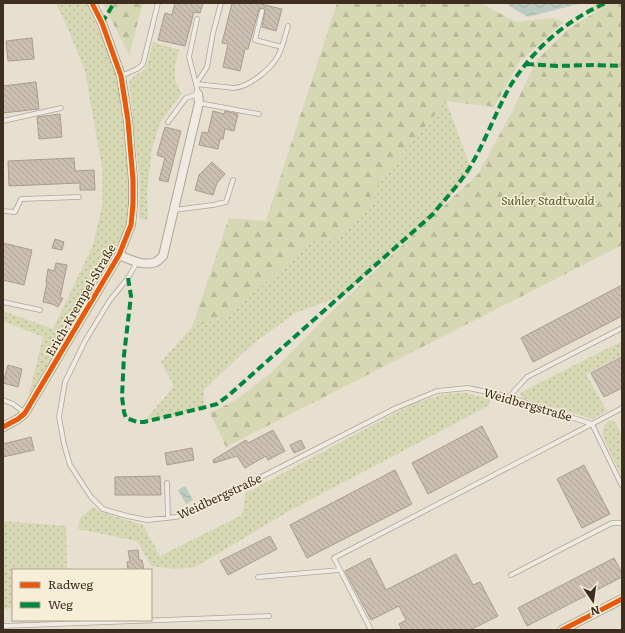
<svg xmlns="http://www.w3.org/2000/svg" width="625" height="633" font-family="Literata,serif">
<defs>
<pattern id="green-dots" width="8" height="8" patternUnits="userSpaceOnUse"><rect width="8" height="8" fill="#d6d7b3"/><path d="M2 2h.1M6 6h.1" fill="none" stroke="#b9b99a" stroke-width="1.8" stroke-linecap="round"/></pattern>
<pattern id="forest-firs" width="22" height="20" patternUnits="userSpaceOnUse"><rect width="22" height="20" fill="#d6d7b3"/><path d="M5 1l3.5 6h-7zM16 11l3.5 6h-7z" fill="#b9b99a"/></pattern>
<pattern id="water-waves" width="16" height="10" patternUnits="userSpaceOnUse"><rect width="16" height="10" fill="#bcccc2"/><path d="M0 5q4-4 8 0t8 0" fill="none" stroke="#a2b0a6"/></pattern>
<pattern id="building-back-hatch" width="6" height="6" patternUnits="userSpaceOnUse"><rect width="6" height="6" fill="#cbbfb2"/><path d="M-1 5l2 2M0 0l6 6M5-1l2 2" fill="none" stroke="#afa499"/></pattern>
</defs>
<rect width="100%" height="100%" fill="#e7e0d1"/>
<path fill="url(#green-dots)" d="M55 3H86L110 54 118 79 131 191 127 225 112 258 28 398 43 337 3 321V311L53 329 93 245 102 207V167L85 71 63 17Z
M593 3H610L597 11 594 8Z
M153 42 179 50 175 66V81L182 93 160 123 152 149 147 192 148 220 139 219 140 183 129 83 131 79 146 68Z
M446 101 472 171 431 217 344 295 295 313 249 347 204 390V408L144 422 174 386 161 362 192 327 228 316 310 242 338 237 373 202 376 186Z
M622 341V356L586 374 607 411 592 419 522 398 520 393Z
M466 393 491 399 488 406 289 511 195 567 175 569 151 566 137 541 78 529 80 518 93 507 104 513 143 525 160 556 242 515 246 493 410 405 443 394Z
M611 420 615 422 622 435V477L603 437C602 428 604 424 611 420Z
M3 521 66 526 67 570H13V608L3 609Z"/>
<path fill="url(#forest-firs)" d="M103 3H143L129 55Z
M337 3H483L484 5 516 22 553 18 564 22 520 61 494 107 446 101 376 186 373 202 338 237 310 242 228 316 192 327 229 218 266 221Z
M610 3H622V245L226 447 210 413 234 401 272 372 323 320 478 174 512 112 536 61 567 30Z"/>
<path fill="url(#water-waves)" d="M506 3H582L528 17 511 7Z
M185 486 193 500 186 504 178 490Z"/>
<path fill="url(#building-back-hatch)" stroke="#a89c90" d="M175 3H203L200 13 194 12 185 46 158 40 165 13 172 15Z
M232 3H257L282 9 276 31 262 27 265 10 263 8 259 9 248 49H245L240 71 223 67 228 44 222 43Z
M32 38 34 59 8 61 6 41Z
M36 82 39 109 3 113V86Z
M213 111 224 114 225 111 238 114 234 131 225 129 223 139H220L218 149 199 145 202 132 208 133Z
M60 114 62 137 39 139 37 117Z
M165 127 181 131 168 182 159 180 165 158 157 155Z
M74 158 75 171 94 170 95 190H80V183L9 186 8 161Z
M212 162 225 174 217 183 213 195 195 190 199 175Z
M55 239 64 242 62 250 52 248Z
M3 243 32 250 24 285 3 280Z
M56 263 67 265 60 298H63L58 307 52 304 43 302 47 282H46L48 269 54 271Z
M622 285V316L533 362 521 338Z
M622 357V388L604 397 591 373Z
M8 365 22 369 18 387 3 383Z
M482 426 498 457 428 494 412 463Z
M273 430 285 451 268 460 266 456 245 468 237 456 214 463 213 460 246 440 248 443Z
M31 437 34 450 3 457V444Z
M301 440 305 448 294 453 290 445Z
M192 448 194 460 167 465 165 453Z
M584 465 610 514 582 528 557 479Z
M395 470 412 504 307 558 290 525Z
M160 476 161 495H115V477Z
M270 536 277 549 228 575 220 561Z
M138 550 139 560H142L144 570H128L127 562 130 561 128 551Z
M456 554 473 585 480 582 498 616 470 630H402L399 624 406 620 399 606 371 620 345 571 370 558 386 590Z
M614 558 622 573V577L527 626 518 608Z"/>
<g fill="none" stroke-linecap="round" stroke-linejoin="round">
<defs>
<path id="service" d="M262 11 255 40 282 47
M197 19 189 57 196 84 234 88C249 87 271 69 278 56 283 47 285 36 288 26
M121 76 137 69 143 64 158 3
M199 103 259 114
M3 121 61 108
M168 122 186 98 198 94 196 84 207 67 213 33 221 3
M174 210 213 205 226 202 233 180
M3 211 15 212 21 199 79 197
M137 262 128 278 110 300 85 341 65 382 59 417 64 444 70 465 91 497 103 509 127 516 147 520 176 517 228 494 396 408 437 391 468 388 502 395 592 424 622 408
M3 302 40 310
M509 397 527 377 622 328
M3 400 13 404 25 413
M167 483 168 518
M511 575 612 523H622
M258 577 340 570
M3 626 269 616
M371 630 334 558 592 424 622 486"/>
<path id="minor" d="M119 255C129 259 144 267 156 262 158 261 161 258 163 256L199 103 198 94
M3 427 18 419 25 413 119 255 131 225 133 204V180L128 121 121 76 102 23 92 3
M562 630 622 599"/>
</defs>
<use href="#service" stroke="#ada599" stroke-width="5.5"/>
<use href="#minor" stroke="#ada599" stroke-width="10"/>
<use href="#service" stroke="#efebe3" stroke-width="4"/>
<use href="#minor" stroke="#efebe3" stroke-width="8"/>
<path stroke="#00873e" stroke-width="4" stroke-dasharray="8 4" stroke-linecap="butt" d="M102 23 114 3
M526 64 557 66 594 65 622 66
M128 278 131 296 124 355 122 397 124 412 126 418 137 422H144L202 408 217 404 229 395 432 215C445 199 459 185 470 167 485 142 495 114 509 88 531 51 566 20 606 3"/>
<defs>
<path id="cycleway" d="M3 427 18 419 25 413 119 255 131 225 133 204V180L128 121 121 76 102 23 92 3
M562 630 622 599"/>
</defs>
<use href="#cycleway" stroke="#f7eed8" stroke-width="8"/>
<use href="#cycleway" stroke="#e8590c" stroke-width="5"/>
</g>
<g text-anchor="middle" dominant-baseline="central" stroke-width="3" stroke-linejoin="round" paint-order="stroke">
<g font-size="12" font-style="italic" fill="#4d5a26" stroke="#f7eed8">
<text x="548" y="200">Suhler Stadtwald</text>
</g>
<g font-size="12" fill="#3d2e20" stroke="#f7eed8">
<text transform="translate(80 300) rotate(-60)">Erich-Krempel-Straße</text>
<text transform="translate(528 404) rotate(16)">Weidbergstraße</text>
<text transform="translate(219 496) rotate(-25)">Weidbergstraße</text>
</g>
</g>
<rect width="625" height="633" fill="none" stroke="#3d2e20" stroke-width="8"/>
<rect x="12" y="569" width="140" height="52" fill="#f7eed8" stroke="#ada18e"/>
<rect x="20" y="582" width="20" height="6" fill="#e8590c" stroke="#ada18e"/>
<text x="48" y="589" font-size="12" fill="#3d2e20">Radweg</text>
<rect x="20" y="602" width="20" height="6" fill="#00873e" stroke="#ada18e"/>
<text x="48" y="609" font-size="12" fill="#3d2e20">Weg</text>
<g transform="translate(593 601) rotate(167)" stroke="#f7eed8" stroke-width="3" paint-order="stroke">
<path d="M0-3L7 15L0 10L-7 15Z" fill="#3d2e20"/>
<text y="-6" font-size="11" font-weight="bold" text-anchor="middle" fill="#3d2e20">N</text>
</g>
</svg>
